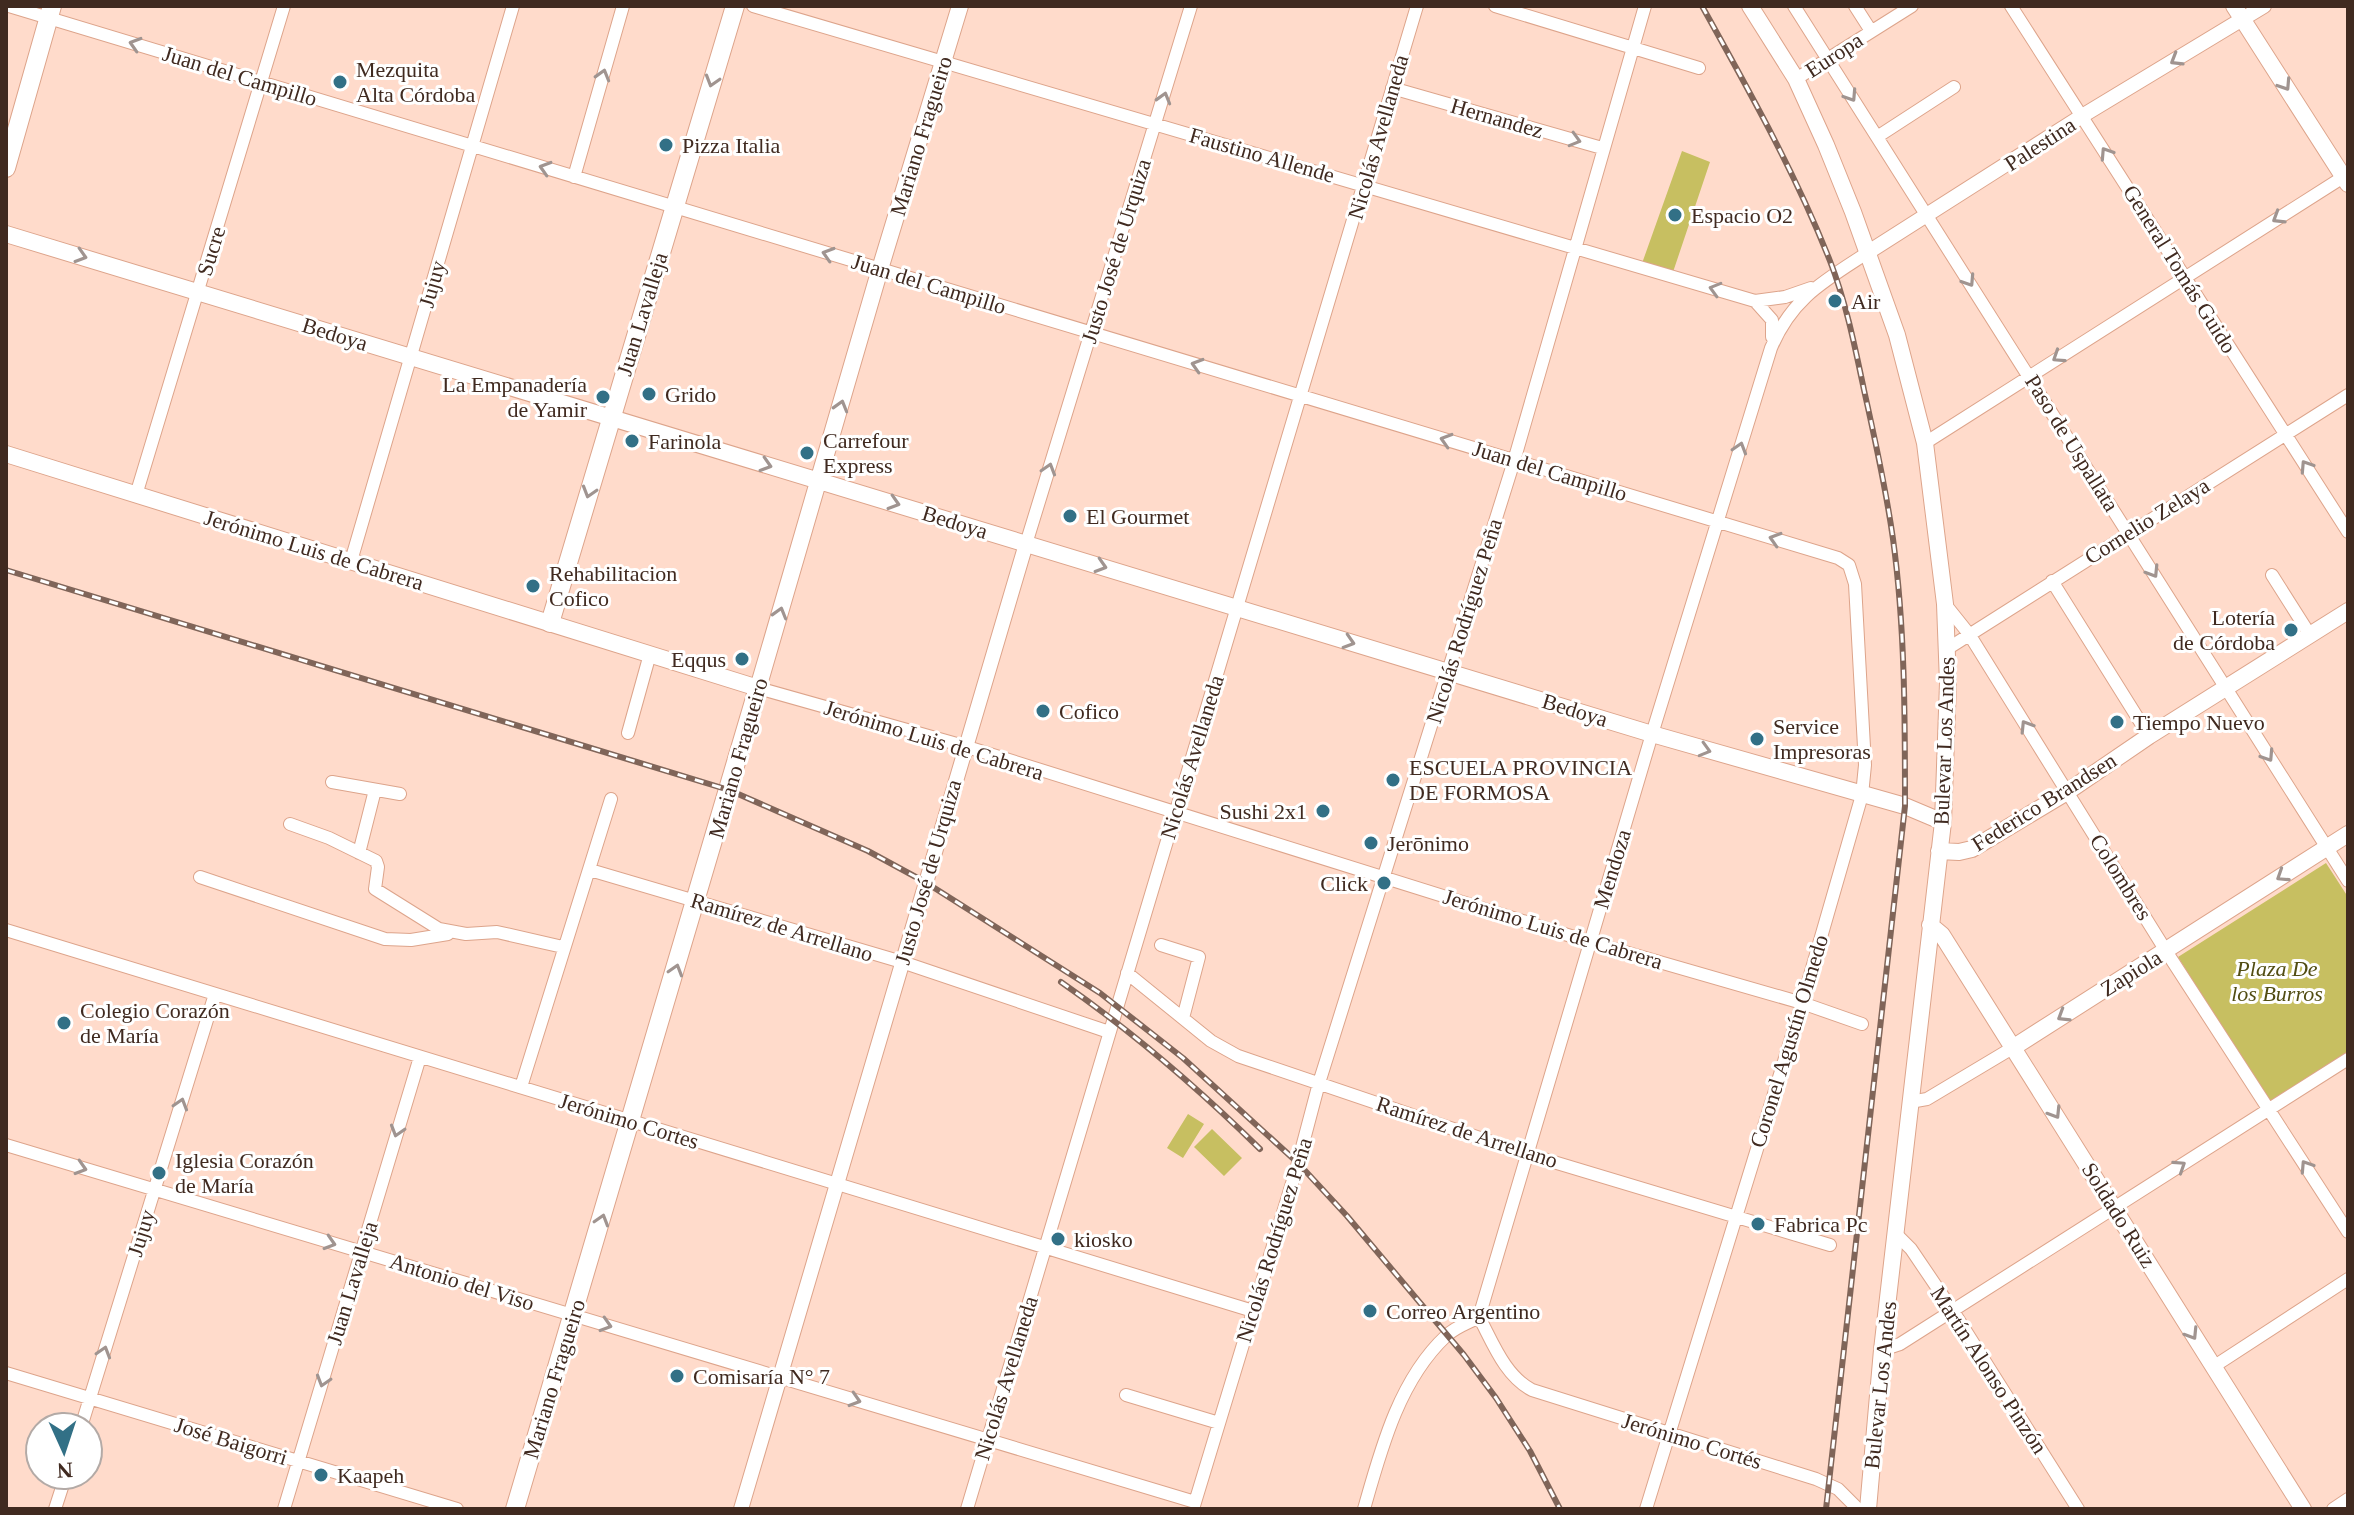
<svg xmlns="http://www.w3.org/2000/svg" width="2354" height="1515" font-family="'Times New Roman',serif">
<rect width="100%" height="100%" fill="#ffdbcb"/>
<path fill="#c7bf61" d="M1682 151 1710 162 1671 278 1640 269Z
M2326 863 2348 897V1053L2270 1104 2178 957Z
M1188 1114 1204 1124 1183 1158 1167 1148Z
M1212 1129 1242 1158 1224 1176 1194 1147Z"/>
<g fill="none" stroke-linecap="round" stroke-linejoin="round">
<defs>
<path id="minor" d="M9 6 1838 558 1849 565 1855 584 1865 765 1862 795 1802 1003 1646 1509
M753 6 1755 301 1785 297 1811 288
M1495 6 1699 68
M1794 6 2348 881
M1855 6 1871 31
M2011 6 2348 532
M1796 79 1912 6
M1392 88 1602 148
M1877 137 1954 87
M574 177 623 6
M1755 301 1772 320V337
M1925 443 2348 174
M136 495 284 6
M1026 544 1191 6
M351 561 513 6
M2272 575 2310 635
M2052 581 2149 736
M1945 604 1969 634 2166 951 2348 1232
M1947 649 2348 395
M758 688 964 746 1590 942 1802 1003 1862 1024
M628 733 650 654
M332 782 400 794
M290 824 329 838 376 861 378 867 375 889 439 929 466 934 497 932 563 947
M359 853 375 790
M590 870 902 962 1109 1032
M200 877 385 939 411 940 448 934
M6 930 1253 1311
M1161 945 1199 957 1183 1018
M1127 973 1211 1041 1238 1056 1527 1154 1830 1245
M521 1087 611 799
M1910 1102 1927 1099 2014 1047
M6 1145 1195 1502
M1895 1233 1911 1249 1953 1311 2078 1509
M1882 1350 1900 1344 2348 1059
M2213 1367 2348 1279
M6 1373 457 1509
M1126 1395 1219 1423
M81 1427 215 994
M55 1509 66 1475
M284 1509 420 1057
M967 1509 1417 6
M1193 1509 1296 1170 1319 1083 1514 461 1645 6
M1364 1509C1381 1449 1399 1380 1446 1336 1455 1327 1468 1323 1479 1317
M1858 1509 1838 1489 1816 1479 1532 1390C1505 1376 1493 1343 1479 1317L1652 734 1771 348C1792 298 1824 281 1867 253
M2333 1509 2348 1499"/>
<path id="tertiary" d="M1867 253 2082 116 2264 6
M741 1509 1026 544"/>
<path id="secondary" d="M1750 6 1796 79 1826 145 1853 212 1897 335 1925 443 1945 604 1948 683 1943 822 1882 1350 1868 1509
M2234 6 2348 184
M6 234 1652 734 1905 806 1943 822
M6 454 758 688 880 269 960 6
M1939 851 1959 852 1972 849 2067 792 2149 736 2348 611
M1930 925 1942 935 2303 1509
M2014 1047 2348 834"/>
<path id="primary" d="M6 168 52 6
M550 623 735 6
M515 1509 758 688"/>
</defs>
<use href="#minor" stroke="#dda48b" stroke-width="14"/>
<use href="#tertiary" stroke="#dda48b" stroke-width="16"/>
<use href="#secondary" stroke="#dda48b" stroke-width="18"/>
<use href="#primary" stroke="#dda48b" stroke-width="20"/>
<use href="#minor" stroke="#fff" stroke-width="12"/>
<use href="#tertiary" stroke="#fff" stroke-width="14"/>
<use href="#secondary" stroke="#fff" stroke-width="16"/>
<use href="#primary" stroke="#fff" stroke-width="18"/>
<defs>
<path id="rail" d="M1702 6C1748 89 1795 172 1830 261 1846 302 1855 347 1864 390 1875 439 1886 489 1893 539 1905 627 1905 717 1905 806L1826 1509
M6 570 729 790 868 851 925 882 1100 993 1183 1058 1298 1163 1347 1216 1464 1355 1496 1398 1530 1451 1560 1509
M1061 982C1133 1032 1198 1088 1260 1149"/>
</defs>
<use href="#rail" stroke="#806559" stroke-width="6"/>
<use href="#rail" stroke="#fff" stroke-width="3" stroke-dasharray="9" stroke-linecap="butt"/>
</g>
<defs><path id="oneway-chevron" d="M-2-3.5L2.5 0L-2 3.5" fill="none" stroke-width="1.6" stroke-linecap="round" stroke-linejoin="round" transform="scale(2)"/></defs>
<g stroke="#a09490">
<use href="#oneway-chevron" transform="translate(135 44) rotate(-163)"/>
<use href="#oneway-chevron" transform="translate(2176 60) rotate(149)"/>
<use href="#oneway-chevron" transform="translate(603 75) rotate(-74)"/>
<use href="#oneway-chevron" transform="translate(712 81) rotate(107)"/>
<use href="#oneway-chevron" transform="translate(2285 85) rotate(57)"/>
<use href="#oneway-chevron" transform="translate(1851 96) rotate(57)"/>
<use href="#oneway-chevron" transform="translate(1164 98) rotate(-74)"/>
<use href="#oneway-chevron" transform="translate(1575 140) rotate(16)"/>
<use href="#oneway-chevron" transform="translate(2106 153) rotate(-123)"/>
<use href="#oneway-chevron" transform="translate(545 168) rotate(-163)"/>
<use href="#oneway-chevron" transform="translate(2278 218) rotate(148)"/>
<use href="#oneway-chevron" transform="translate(828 254) rotate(-163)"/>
<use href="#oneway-chevron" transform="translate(81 256) rotate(17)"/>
<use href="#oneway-chevron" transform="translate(1969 281) rotate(57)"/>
<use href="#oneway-chevron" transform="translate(1715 289) rotate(-164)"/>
<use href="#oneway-chevron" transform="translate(2058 357) rotate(147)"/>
<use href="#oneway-chevron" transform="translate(1197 365) rotate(-163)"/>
<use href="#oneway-chevron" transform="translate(841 406) rotate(-74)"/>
<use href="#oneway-chevron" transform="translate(1446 440) rotate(-163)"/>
<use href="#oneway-chevron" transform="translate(1740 448) rotate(-73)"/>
<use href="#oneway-chevron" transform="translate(766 465) rotate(17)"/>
<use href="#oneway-chevron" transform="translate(2306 466) rotate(-123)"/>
<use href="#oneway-chevron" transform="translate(1049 469) rotate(-73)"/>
<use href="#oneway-chevron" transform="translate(589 492) rotate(107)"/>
<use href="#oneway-chevron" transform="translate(894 503) rotate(17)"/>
<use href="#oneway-chevron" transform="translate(1775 539) rotate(-163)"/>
<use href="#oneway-chevron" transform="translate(1101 566) rotate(17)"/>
<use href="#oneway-chevron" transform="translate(2153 572) rotate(58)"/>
<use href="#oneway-chevron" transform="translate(780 613) rotate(-74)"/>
<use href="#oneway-chevron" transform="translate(1349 642) rotate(17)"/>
<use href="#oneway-chevron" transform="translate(2026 726) rotate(-122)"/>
<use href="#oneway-chevron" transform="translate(1705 750) rotate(16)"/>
<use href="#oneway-chevron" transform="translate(2268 756) rotate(57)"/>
<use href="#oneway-chevron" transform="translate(2282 876) rotate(147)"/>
<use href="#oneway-chevron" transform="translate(676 970) rotate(-73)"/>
<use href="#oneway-chevron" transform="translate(2063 1016) rotate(148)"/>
<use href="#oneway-chevron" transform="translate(181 1104) rotate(-73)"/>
<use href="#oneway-chevron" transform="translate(2055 1113) rotate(58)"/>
<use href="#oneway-chevron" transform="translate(397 1131) rotate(107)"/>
<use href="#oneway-chevron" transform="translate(2180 1166) rotate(-33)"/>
<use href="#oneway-chevron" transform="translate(2306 1166) rotate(-123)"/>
<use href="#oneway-chevron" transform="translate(81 1168) rotate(17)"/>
<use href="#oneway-chevron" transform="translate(602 1220) rotate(-73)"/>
<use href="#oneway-chevron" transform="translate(330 1243) rotate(17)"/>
<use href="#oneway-chevron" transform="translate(606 1325) rotate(17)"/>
<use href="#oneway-chevron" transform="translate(2192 1334) rotate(58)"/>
<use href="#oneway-chevron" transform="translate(104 1352) rotate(-73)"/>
<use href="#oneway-chevron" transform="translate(323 1381) rotate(107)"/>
<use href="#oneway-chevron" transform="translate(855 1400) rotate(17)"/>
</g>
<g fill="#327086" stroke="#fff" stroke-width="3">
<circle cx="340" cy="82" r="8"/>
<circle cx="666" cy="145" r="8"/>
<circle cx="1675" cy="215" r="8"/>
<circle cx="1835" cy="301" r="8"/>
<circle cx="649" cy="394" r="8"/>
<circle cx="603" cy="397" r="8"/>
<circle cx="632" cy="441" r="8"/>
<circle cx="807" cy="453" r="8"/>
<circle cx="1070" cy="516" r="8"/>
<circle cx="533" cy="586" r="8"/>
<circle cx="2291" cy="630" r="8"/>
<circle cx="742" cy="659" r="8"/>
<circle cx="1043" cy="711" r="8"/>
<circle cx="2117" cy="722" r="8"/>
<circle cx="1757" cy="739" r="8"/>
<circle cx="1393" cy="780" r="8"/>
<circle cx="1323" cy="811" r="8"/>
<circle cx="1371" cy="843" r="8"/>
<circle cx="1384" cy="883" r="8"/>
<circle cx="64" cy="1023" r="8"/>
<circle cx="159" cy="1173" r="8"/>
<circle cx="1758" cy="1224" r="8"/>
<circle cx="1058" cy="1239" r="8"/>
<circle cx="1370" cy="1311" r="8"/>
<circle cx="677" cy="1376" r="8"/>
<circle cx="321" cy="1475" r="8"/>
</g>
<g text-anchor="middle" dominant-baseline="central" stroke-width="6" stroke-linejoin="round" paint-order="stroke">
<g font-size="22" fill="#402a20" stroke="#fff">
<text transform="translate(1834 55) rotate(-33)">Europa</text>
<text transform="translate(240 76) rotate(17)">Juan del Campillo</text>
<text transform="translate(1497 118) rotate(16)">Hernandez</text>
<text transform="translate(921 136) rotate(-73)">Mariano Fragueiro</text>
<text transform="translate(1378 137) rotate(-74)">Nicolás Avellaneda</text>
<text transform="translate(2040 144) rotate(-33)">Palestina</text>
<text transform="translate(1262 155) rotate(16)">Faustino Allende</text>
<text transform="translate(211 251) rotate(-73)">Sucre</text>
<text transform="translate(1116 251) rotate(-73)">Justo José de Urquiza</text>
<text transform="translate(2180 269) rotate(58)">General Tomás Guido</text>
<text transform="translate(432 284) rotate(-74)">Jujuy</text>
<text transform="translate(929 284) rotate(17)">Juan del Campillo</text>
<text transform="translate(642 314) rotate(-73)">Juan Lavalleja</text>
<text transform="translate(335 334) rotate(17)">Bedoya</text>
<text transform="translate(2072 443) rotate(58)">Paso de Uspallata</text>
<text transform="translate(1550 471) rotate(17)">Juan del Campillo</text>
<text transform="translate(2147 521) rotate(-32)">Cornelio Zelaya</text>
<text transform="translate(955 522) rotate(17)">Bedoya</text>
<text transform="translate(314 550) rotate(17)">Jerónimo Luis de Cabrera</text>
<text transform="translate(1464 621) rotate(-73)">Nicolás Rodríguez Peña</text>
<text transform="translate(1575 710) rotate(17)">Bedoya</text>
<text transform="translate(934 740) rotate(17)">Jerónimo Luis de Cabrera</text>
<text transform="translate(1944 741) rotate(-88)">Bulevar Los Andes</text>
<text transform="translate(1192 757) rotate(-73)">Nicolás Avellaneda</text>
<text transform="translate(738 758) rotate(-74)">Mariano Fragueiro</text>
<text transform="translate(2044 802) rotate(-32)">Federico Brandsen</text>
<text transform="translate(1612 869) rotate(-73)">Mendoza</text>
<text transform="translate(928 872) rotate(-74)">Justo José de Urquiza</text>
<text transform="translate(2121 877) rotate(58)">Colombres</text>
<text transform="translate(782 927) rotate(17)">Ramírez de Arrellano</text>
<text transform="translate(1553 929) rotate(17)">Jerónimo Luis de Cabrera</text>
<text transform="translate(2131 973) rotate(-32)">Zapiola</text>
<text transform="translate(1789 1041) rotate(-73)">Coronel Agustín Olmedo</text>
<text transform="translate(629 1121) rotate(17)">Jerónimo Cortes</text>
<text transform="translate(1467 1132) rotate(18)">Ramírez de Arrellano</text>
<text transform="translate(2119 1215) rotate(58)">Soldado Ruiz</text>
<text transform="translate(141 1233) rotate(-73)">Jujuy</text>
<text transform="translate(1274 1240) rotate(-73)">Nicolás Rodríguez Peña</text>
<text transform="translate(462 1282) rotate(17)">Antonio del Viso</text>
<text transform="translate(352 1283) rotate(-73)">Juan Lavalleja</text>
<text transform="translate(1989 1370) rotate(57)">Martín Alonso Pinzón</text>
<text transform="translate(1006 1378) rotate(-73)">Nicolás Avellaneda</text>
<text transform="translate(554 1379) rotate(-73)">Mariano Fragueiro</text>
<text transform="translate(1880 1385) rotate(-84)">Bulevar Los Andes</text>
<text transform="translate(231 1441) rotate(17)">José Baigorri</text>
<text transform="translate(1692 1441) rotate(17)">Jerónimo Cortés</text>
</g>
<g font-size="22" fill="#402a20" stroke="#fff" text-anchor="start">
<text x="356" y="69">Mezquita<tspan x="356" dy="25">Alta Córdoba</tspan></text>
<text x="682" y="145">Pizza Italia</text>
<text x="1691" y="215">Espacio O2</text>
<text x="1851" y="301">Air</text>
<text x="587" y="384" text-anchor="end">La Empanadería<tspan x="587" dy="25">de Yamir</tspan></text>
<text x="665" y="394">Grido</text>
<text x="823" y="440">Carrefour<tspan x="823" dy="25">Express</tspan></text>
<text x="648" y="441">Farinola</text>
<text x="1086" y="516">El Gourmet</text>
<text x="549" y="573">Rehabilitacion<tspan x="549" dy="25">Cofico</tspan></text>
<text x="2275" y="617" text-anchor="end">Lotería<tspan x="2275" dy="25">de Córdoba</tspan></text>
<text x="726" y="659" text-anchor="end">Eqqus</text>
<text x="1059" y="711">Cofico</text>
<text x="2133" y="722">Tiempo Nuevo</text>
<text x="1773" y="726">Service<tspan x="1773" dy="25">Impresoras</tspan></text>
<text x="1409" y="767">ESCUELA PROVINCIA<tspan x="1409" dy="25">DE FORMOSA</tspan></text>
<text x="1307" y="811" text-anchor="end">Sushi 2x1</text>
<text x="1387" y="843">Jerōnimo</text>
<text x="1368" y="883" text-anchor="end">Click</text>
<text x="80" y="1010">Colegio Corazón<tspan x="80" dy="25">de María</tspan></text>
<text x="175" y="1160">Iglesia Corazón<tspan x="175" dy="25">de María</tspan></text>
<text x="1774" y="1224">Fabrica Pc</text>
<text x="1074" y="1239">kiosko</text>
<text x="1386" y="1311">Correo Argentino</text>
<text x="693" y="1376">Comisaría N° 7</text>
<text x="337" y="1475">Kaapeh</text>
</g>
<g font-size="22" font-style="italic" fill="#524d13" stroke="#fff">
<text x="2277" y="968">Plaza De<tspan x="2277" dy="25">los Burros</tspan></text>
</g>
</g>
<rect width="2354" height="1515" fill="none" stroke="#402a20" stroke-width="16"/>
<g transform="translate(64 1451) rotate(177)"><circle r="38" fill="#ffffff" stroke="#b3aaa6" stroke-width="2"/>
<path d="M0-6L14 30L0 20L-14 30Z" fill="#327086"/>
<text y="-12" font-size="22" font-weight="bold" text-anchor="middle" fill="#402a20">N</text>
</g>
</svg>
